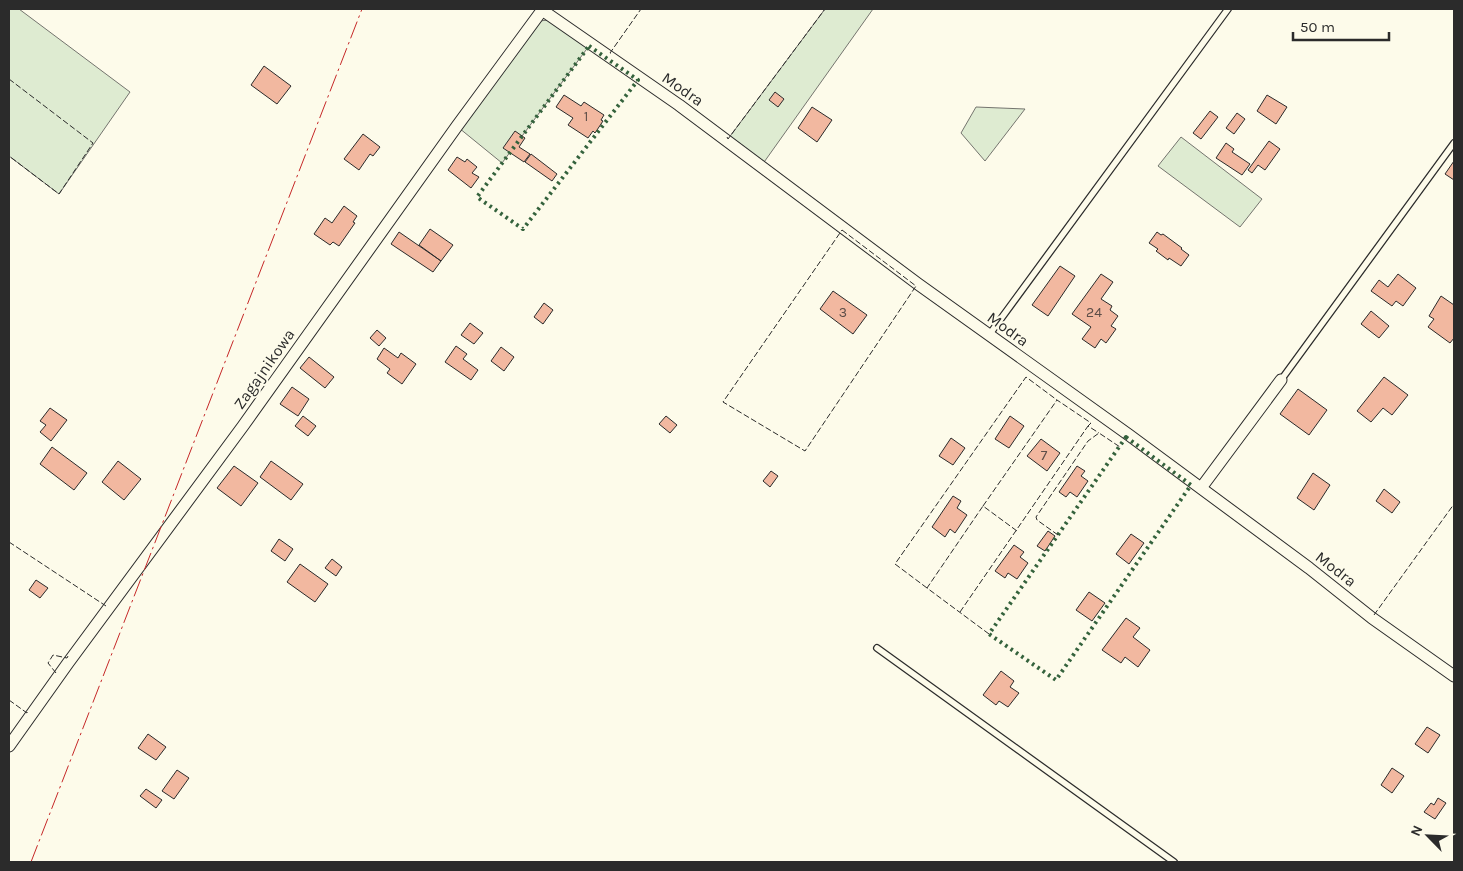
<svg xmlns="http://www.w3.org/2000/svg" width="1463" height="871" font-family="Karla,sans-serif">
<rect width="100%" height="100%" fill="#fdfbea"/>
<path fill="#deebd1" stroke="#74746e" d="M9 9H19L130 92 59 194 9 156Z
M825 9H873L762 165 728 139Z
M549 20 589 46 502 163 459 128 539 21Z
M976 107 1025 109 985 161 961 133Z
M1181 137 1262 199 1240 227 1158 166Z"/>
<path fill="#f2b8a0" stroke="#2b2b2b" d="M264 66 291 86 277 104 251 85Z
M775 92 784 99 778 107 769 100Z
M564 95 581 106 584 102 604 115 601 120 603 121 595 133 593 131 588 138 568 125 573 118 556 107Z
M1267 95 1287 107 1276 124 1257 111Z
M812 107 832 120 817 142 798 128Z
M1210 111 1218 117 1201 139 1193 133Z
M1237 113 1245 119 1234 134 1226 128Z
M515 131 525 138 519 147 530 154 524 162 503 148Z
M363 134 380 147 373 156 370 154 359 170 344 159Z
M1269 141 1280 149 1265 170 1258 165 1252 173 1248 170Z
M1226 143 1234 149 1232 152 1250 164 1242 175 1216 158Z
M531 154 557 174 552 181 525 162Z
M457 157 465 162 467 159 477 167 472 173 479 177 471 188 448 170Z
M1454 161V180L1445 174Z
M344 206 357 216 353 222 355 223 339 246 333 242 330 245 314 234 325 218 332 223Z
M430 229 453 245 441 261 419 245Z
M399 232 441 261 433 272 391 244Z
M1157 232 1161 235 1163 234 1182 248 1181 249 1189 255 1181 266 1169 258 1168 260 1156 251 1158 249 1149 243Z
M1060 266 1075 276 1048 316 1032 305Z
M1101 274 1113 282 1101 299 1112 306 1110 310 1118 316 1111 326 1116 329 1106 343 1101 339 1095 348 1082 339 1091 327 1072 314Z
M1398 274 1416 288 1403 306 1396 301 1392 306 1371 291 1379 280 1388 287Z
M833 291 867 315 853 334 820 309Z
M1441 296 1454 305V338L1450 343 1428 327 1434 319 1429 316Z
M544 303 553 310 543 324 534 317Z
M1371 311 1389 326 1379 338 1361 324Z
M470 323 483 333 474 344 461 335Z
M377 330 386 338 379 346 370 338Z
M456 346 467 354 463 359 478 370 471 380 445 362Z
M501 347 514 357 504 371 491 361Z
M384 348 398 358 401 353 416 364 402 384 387 373 390 369 377 359Z
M309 357 334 377 325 388 300 368Z
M1384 377 1408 395 1392 415 1383 408 1371 422 1357 411Z
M292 387 309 399 298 416 280 404Z
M1298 389 1327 410 1309 435 1280 414Z
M50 408 67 420 51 441 40 432 46 425 40 421Z
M303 416 316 426 308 436 295 426Z
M666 416 677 425 670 433 659 424Z
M1010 416 1024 426 1009 448 995 439Z
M951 438 965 448 953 465 939 456Z
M1041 439 1060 453 1047 471 1027 456Z
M52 447 87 473 74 490 40 464Z
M118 461 141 479 124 500 102 482Z
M271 461 303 484 291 500 260 477Z
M234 466 258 483 241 506 217 488Z
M1077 466 1085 471 1081 476 1088 481 1077 497 1070 492 1066 497 1059 492Z
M771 471 778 476 770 487 763 481Z
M1313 473 1330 485 1314 510 1297 498Z
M1384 489 1400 502 1392 513 1376 501Z
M953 496 961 501 957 508 967 515 955 533 950 529 945 537 932 527Z
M1048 531 1055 536 1045 551 1037 546Z
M1131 534 1144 543 1129 564 1116 554Z
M279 539 293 549 285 561 271 551Z
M1014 545 1024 552 1020 557 1028 563 1017 579 1008 573 1005 578 995 571Z
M332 559 342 567 336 576 325 568Z
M300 564 328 584 315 602 287 582Z
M36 580 48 588 40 598 29 590Z
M1089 592 1105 603 1092 621 1076 610Z
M1126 618 1140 628 1133 637 1150 650 1138 667 1125 657 1121 663 1102 650Z
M1001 671 1014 681 1010 687 1019 693 1008 707 999 701 996 705 983 695Z
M1427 727 1440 735 1428 753 1415 744Z
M148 734 166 747 156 760 138 748Z
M1392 768 1404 776 1392 793 1381 785Z
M177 770 189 778 174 799 162 791Z
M146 789 162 800 156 808 140 796Z
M1438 798 1446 803 1435 819 1424 812 1431 803 1434 805Z"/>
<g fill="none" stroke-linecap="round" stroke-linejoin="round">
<defs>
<path id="lane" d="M989 335 1228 9
M1281 380 1454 143
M877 648 1174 862"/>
<path id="street" d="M542 10 679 105 918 284 1129 435 1309 568 1372 618 1454 676
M1201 488 1281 380
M9 746 68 663 243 426 457 126 543 9"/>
</defs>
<use href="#lane" stroke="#2b2b2b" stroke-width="8"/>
<use href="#street" stroke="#2b2b2b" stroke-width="13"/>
<use href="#lane" stroke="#fdfbea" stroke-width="5.5"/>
<use href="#street" stroke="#fdfbea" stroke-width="11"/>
<path stroke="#34623c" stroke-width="4" stroke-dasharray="2.5 4" stroke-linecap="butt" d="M589 46 638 80 523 229 477 197Z
M1126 437 1191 485 1056 680 989 634Z"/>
<path stroke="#2b2b2b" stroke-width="1" stroke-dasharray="6 2.5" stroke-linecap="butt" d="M611 53H610L641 9
M9 79 93 143 59 194 9 156
M727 137 728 139 825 9
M842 230 916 286 805 451 723 402Z
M983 506 1057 400 1091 423 1088 426
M1058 535 1037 520 1036 517 1088 441 1099 433 1120 447
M9 542 106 606
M927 588 895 564 1026 377 1057 400
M960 612 1088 426 1099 433
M1374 615 1454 504
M989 634 927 588 983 506 1017 531
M56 673 48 663 53 655 67 658 68 656
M9 700 27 713 28 712"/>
<path stroke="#c62828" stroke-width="1" stroke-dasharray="18 4 2.5 4" stroke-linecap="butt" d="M31 862 362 9"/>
</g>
<g text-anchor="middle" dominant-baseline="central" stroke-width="4" stroke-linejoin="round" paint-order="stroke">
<g font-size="14" fill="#5d4e48">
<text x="586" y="116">1</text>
<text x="843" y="312">3</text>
<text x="1094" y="312">24</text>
<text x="1044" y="455">7</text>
</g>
<g font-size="16" fill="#2b2b2b" stroke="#fdfbea">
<text transform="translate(683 89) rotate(35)">Modra</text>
<text transform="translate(1008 329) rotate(36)">Modra</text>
<text transform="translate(264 369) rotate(-55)">Zagajnikowa</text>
<text transform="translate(1336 569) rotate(38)">Modra</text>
</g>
</g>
<rect width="1463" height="871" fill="none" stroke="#2b2b2b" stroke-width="20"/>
<g transform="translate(1428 836) rotate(294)" stroke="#fdfbea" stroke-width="4" paint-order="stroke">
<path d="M0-4L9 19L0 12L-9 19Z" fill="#2b2b2b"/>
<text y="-8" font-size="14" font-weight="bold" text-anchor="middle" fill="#2b2b2b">N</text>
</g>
<path d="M1293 32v8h96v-8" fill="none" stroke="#2b2b2b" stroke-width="2.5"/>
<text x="1300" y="32" font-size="15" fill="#2b2b2b" stroke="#fdfbea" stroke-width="4" paint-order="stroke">50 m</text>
</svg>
